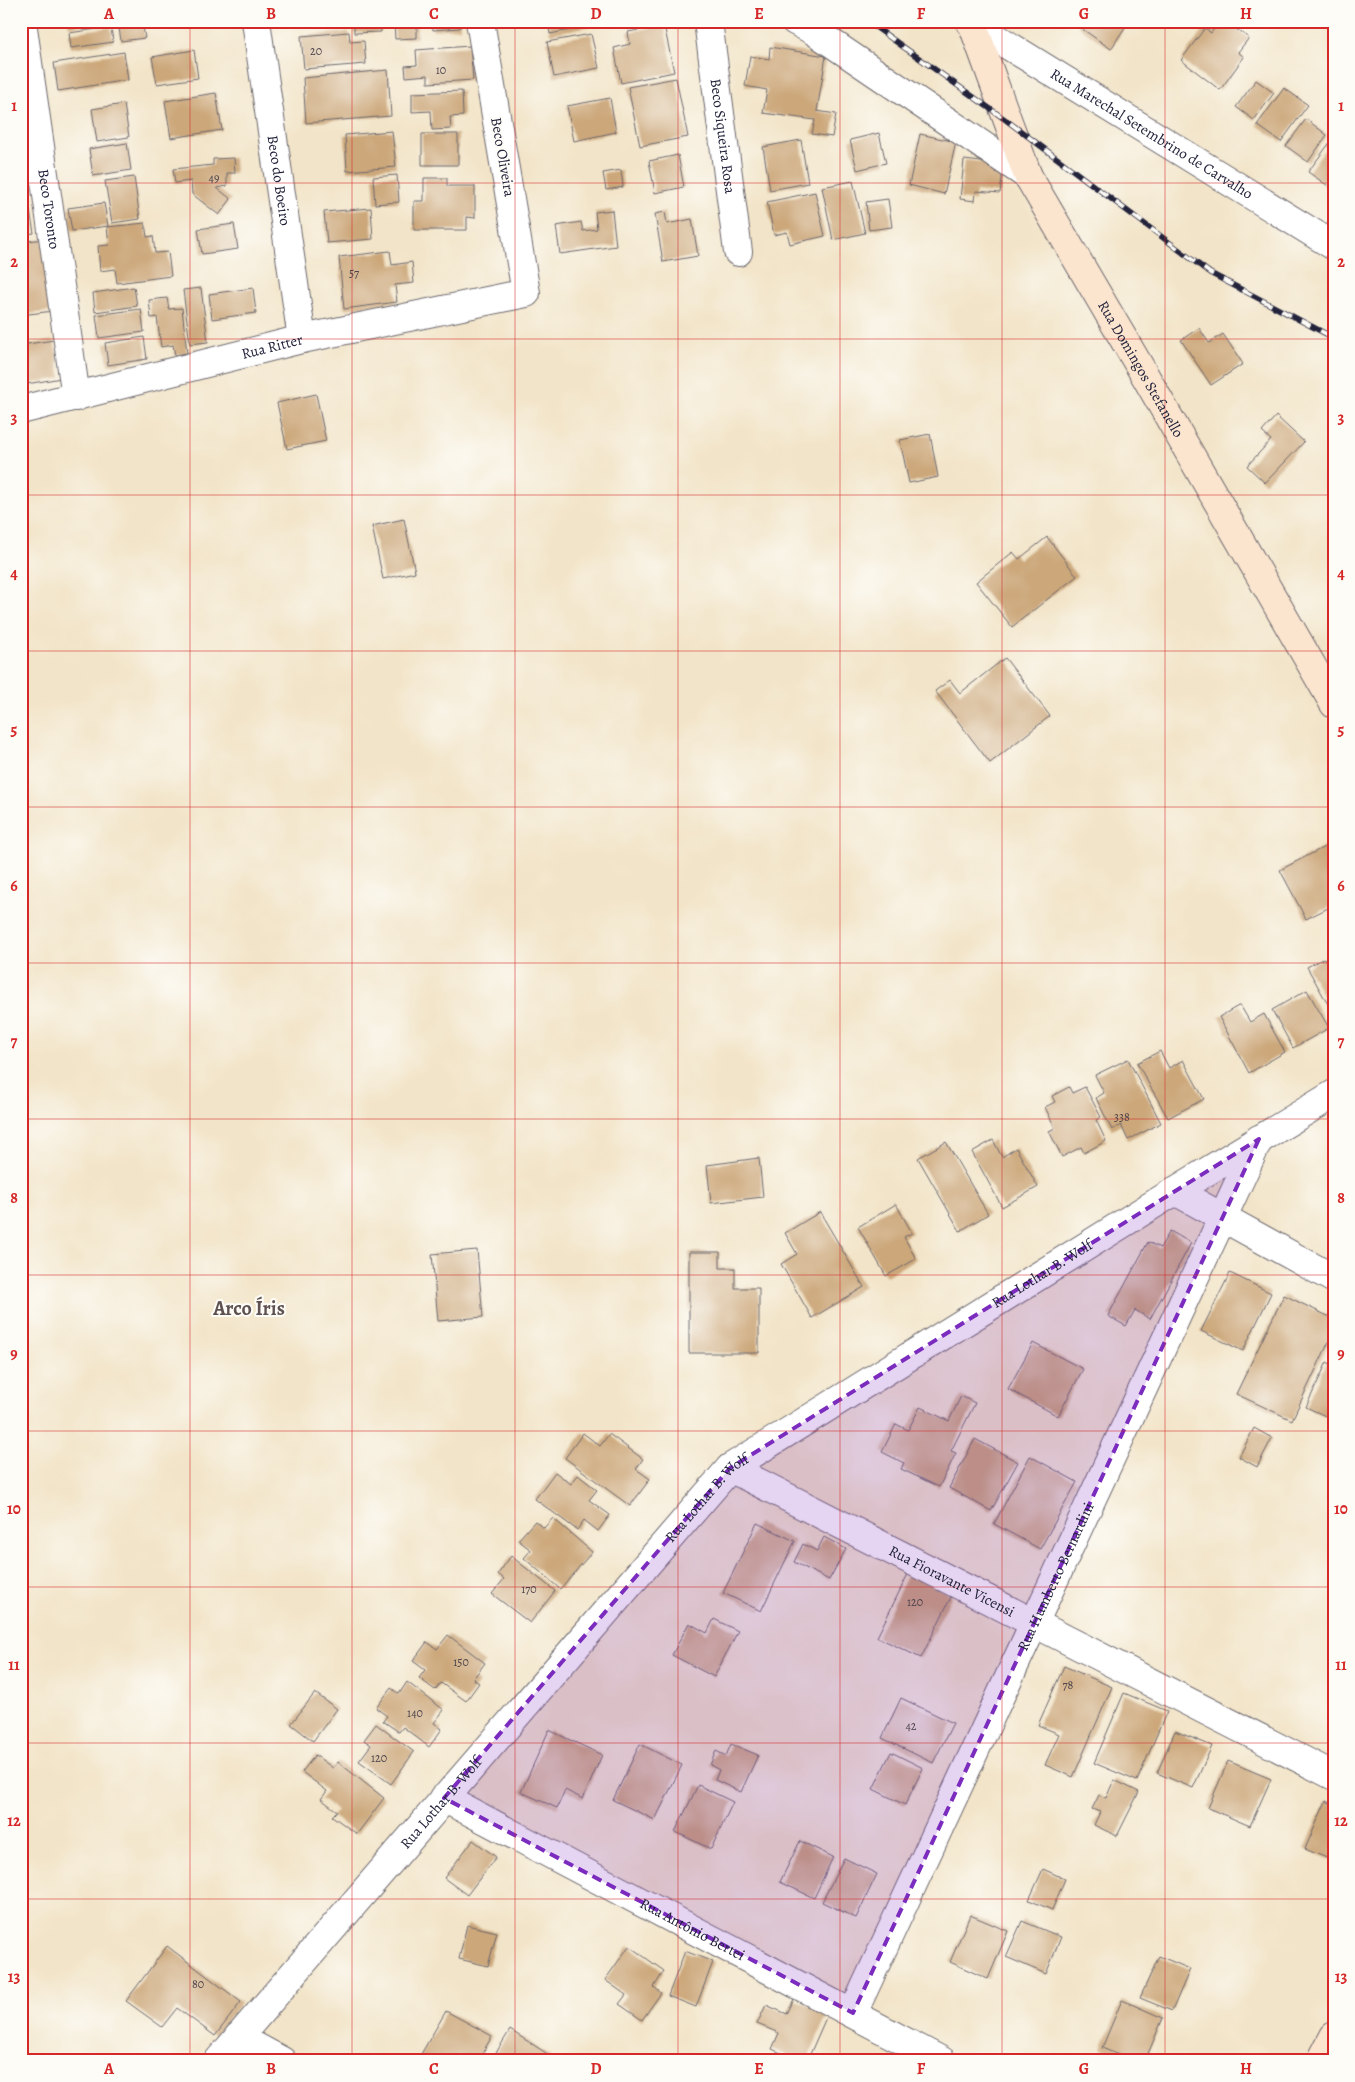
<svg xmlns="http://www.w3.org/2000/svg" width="1355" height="2082" font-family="Alegreya,serif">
<rect width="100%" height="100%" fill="#fdfcf7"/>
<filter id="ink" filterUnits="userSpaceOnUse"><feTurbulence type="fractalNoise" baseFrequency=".02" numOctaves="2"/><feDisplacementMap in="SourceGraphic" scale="10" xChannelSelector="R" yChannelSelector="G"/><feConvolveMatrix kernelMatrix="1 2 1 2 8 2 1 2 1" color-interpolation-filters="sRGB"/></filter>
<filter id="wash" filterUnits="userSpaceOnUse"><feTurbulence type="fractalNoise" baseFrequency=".0096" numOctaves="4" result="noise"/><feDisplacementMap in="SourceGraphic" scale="20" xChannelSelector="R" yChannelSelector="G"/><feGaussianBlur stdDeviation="1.12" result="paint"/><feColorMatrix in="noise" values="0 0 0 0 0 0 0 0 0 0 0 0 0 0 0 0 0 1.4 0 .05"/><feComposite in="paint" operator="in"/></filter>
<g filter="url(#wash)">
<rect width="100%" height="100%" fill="#f2e4c8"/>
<g id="blocks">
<path fill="#cca77a" d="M68 21H100V22L69 27Z
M118 21H142L145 38 121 41Z
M298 21H343V23L299 25Z
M354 21H381V32L354 33Z
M394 21H417V38L395 39Z
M432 21H460V28L433 30Z
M548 21H594L595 25 550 34Z
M1081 21H1129L1111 49 1078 26Z
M1220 21H1225L1249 38 1238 52 1244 57 1220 90 1181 60 1205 28 1211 33Z
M664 25 674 72 621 83 614 48 630 44 628 32Z
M111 27 113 42 71 48 69 33Z
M349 32 350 42 364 41 366 64 304 69 301 36Z
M591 34 599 68 554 77 547 42Z
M470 46 473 80 428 83V75L406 77 405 66 417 65 416 50Z
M770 47 826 56 817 111 836 114 832 137 812 134 815 120 763 113 767 90 745 86 750 56 769 59Z
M194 50 198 78 157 84 152 57Z
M124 52 128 80 58 91 54 63Z
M388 70 391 116 306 123 303 78Z
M676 78 688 137 640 146 628 87Z
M1256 80 1274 93 1254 120 1236 107Z
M1284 88 1308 105 1281 142 1257 125Z
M462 91 463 116 450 117 451 129 432 130 431 111 412 112V93Z
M216 93 222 130 171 138 165 101Z
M610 98 616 132 574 141 567 106Z
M124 104 129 137 97 142 92 109Z
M1306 119 1327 135 1308 162 1286 146Z
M392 131 396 167 347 171 345 135Z
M879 133 886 163 857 170 850 140Z
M422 134H458V165H422Z
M920 134 956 142 944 194 909 185Z
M1334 137V190L1308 172Z
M801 140 808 183 770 190 763 147Z
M127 143 131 170 93 176 89 149Z
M678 155 684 187 655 193 649 161Z
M234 158 235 173H227V186L217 188 231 199 219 215 192 194 191 181 175 183 173 169 213 165V159Z
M964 160 990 163 989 168 1003 170 1000 193 976 191 975 201 960 199Z
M621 170 623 187 606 190 603 173Z
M397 175 399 202 375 204 373 177Z
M134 177 140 219 112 223 105 181Z
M424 178H447V186H475V218L467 217V230H414V201H424Z
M853 181 865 233 833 240 822 187Z
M815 192 825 236 790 244 787 232 774 235 767 202Z
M888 199 892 227 869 230 866 202Z
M28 200 34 233 21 235V202Z
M104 203 108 226 72 231 68 208Z
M371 208 373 239 327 243 324 212Z
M612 210 616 246 560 254 556 226 581 222 583 231 597 229 595 212Z
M665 212 667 224 692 219 698 256 663 262 655 214Z
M145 223 147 237 153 236 155 253 168 252 171 276 117 283 115 269 100 271 98 246 109 245 107 227Z
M234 224 238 249 202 254 198 229Z
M43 239 53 311 21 315V242Z
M390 251 392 265 412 262 414 283 395 285 397 302 344 309 339 257Z
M134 287 137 306 95 312 93 293Z
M201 288 208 342 190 344 183 290Z
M253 288 256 313 212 319 209 294Z
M167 298 169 309 182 308 187 353 175 355 173 345 161 347 157 317 151 318 149 300Z
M141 309 144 332 99 338 96 315Z
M1199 328 1209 343 1223 334 1243 364 1211 385 1181 340Z
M144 337 147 359 108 365 105 343Z
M54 340 61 378 21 385V345Z
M316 394 326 441 287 449 277 403Z
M1276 416 1304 442 1265 483 1247 466 1271 440 1262 432Z
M930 434 938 477 909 483 900 440Z
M404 519 415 572 383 579 372 526Z
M1047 537 1077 576 1012 627 976 582 1013 552 1019 559Z
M1005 658 1050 716 990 763 935 691 950 680 960 693Z
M1334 842V905L1306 919 1280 870Z
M1324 958 1334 972V1015L1307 967Z
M1307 990 1329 1028 1293 1048 1272 1010Z
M1240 1005 1250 1022 1264 1014 1285 1052 1249 1073 1219 1017Z
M1160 1051 1169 1068 1183 1060 1204 1099 1168 1118 1137 1063Z
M1128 1059 1161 1123 1128 1140 1121 1125 1112 1130 1096 1098 1104 1093 1095 1075Z
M1069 1087 1072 1093 1085 1087 1101 1117 1096 1120 1106 1141 1084 1153 1081 1147 1062 1157 1049 1131 1055 1128 1045 1107 1055 1102 1052 1096Z
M993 1140 1002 1157 1016 1148 1038 1187 1002 1207 972 1152Z
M946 1142 988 1214 960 1231 918 1158Z
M759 1158 763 1197 711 1203 707 1165Z
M896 1204 912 1233 904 1237 916 1259 886 1276 858 1227Z
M820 1212 864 1287 812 1318 781 1264 797 1254 785 1233Z
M1170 1231 1191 1243 1150 1319 1135 1310 1126 1326 1108 1316 1148 1242 1160 1248Z
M477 1250 483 1317 438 1321 432 1254Z
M689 1252H720V1268H735V1288H759V1353H689Z
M1230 1273 1271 1293 1243 1351 1201 1331Z
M1284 1295 1334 1319V1331L1292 1420 1236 1394Z
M1033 1343 1083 1369 1058 1416 1008 1389Z
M1327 1362 1334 1366V1420L1306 1407Z
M961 1396 975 1403 951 1451 956 1453 939 1487 901 1469 904 1463 882 1452 896 1424 908 1430 920 1407 949 1421Z
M1254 1428 1272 1438 1257 1467 1239 1457Z
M583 1433 600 1446 609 1434 643 1459 636 1469 650 1479 630 1506 565 1458Z
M975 1439 1018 1462 991 1511 949 1488Z
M1030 1456 1077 1482 1040 1549 994 1524Z
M555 1472 571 1484 578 1475 597 1490 589 1500 610 1515 598 1531 584 1520 577 1530 535 1499Z
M553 1518 592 1552 560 1589 524 1558 531 1550 518 1540 535 1521 544 1528Z
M757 1523 795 1541 761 1611 723 1593Z
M824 1537 846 1549 829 1580 794 1562 803 1544 817 1551Z
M511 1556 555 1591 530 1623 492 1594 504 1579 498 1574Z
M908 1574 952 1595 921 1658 877 1637Z
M714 1619 738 1631 714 1677 672 1655 689 1623 707 1633Z
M448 1635 485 1663 473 1679 479 1683 466 1701 441 1683 435 1690 419 1678 425 1670 413 1661 427 1642 437 1649Z
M1064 1666 1112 1687 1073 1777 1045 1765 1059 1734 1038 1725Z
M407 1682 444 1710 434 1723 442 1729 429 1747 403 1727 399 1732 383 1721 387 1716 376 1708 391 1688 399 1694Z
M315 1693 337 1709 313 1741 291 1724Z
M1124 1693 1167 1711 1137 1781 1094 1763Z
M901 1698 953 1723 933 1763 882 1738Z
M376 1724 414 1752 391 1784 359 1761 371 1745 364 1740Z
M549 1730 602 1755 583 1799 565 1790 557 1808 521 1792Z
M1175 1731 1212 1746 1193 1788 1157 1773Z
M640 1744 682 1765 655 1820 613 1800Z
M731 1744 758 1755 741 1792 715 1780 719 1770 710 1765 716 1751 726 1756Z
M891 1752 923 1768 905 1805 873 1789Z
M315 1755 333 1768 338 1762 384 1798 357 1834 332 1816 337 1811 321 1799 327 1791 302 1772Z
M1228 1761 1271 1779 1250 1826 1208 1808Z
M1114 1780 1139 1792 1117 1836 1094 1825 1100 1812 1092 1809 1099 1795 1106 1798Z
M698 1785 733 1802 711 1849 675 1832Z
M1326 1801 1334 1805V1861L1305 1849Z
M473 1840 496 1857 467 1895 444 1878Z
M800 1841 833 1857 814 1898 780 1882Z
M844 1858 877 1874 856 1918 822 1902Z
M1043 1869 1065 1879 1052 1910 1029 1900Z
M970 1915 1008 1931 988 1979 950 1962Z
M1022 1921 1061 1937 1046 1974 1006 1957Z
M467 1925 497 1932 488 1966 459 1959Z
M167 1946 241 2002 215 2036 177 2008 162 2027 126 2001Z
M629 1946 664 1971 654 1987 661 1993 642 2020 619 2004 626 1995 605 1980Z
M685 1951 713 1962 696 2007 668 1996Z
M1159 1956 1190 1969 1172 2011 1140 1998Z
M794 1999 828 2013 807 2061H799L772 2049 779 2033 757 2024 766 2005 787 2014Z
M1122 2000 1163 2018 1145 2061H1133L1102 2048Z
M446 2011 492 2036 478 2061H417Z
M510 2030 551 2056 548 2061H491Z"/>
</g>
</g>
<g filter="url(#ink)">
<use href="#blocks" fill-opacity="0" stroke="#6b666c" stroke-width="1"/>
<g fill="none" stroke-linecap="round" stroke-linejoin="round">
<defs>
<g id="street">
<path id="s1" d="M22 21 76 397"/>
<path id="s2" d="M256 21 302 339"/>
<path id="s3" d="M708 21 738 252"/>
<path d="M795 21 814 31 1028 176"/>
<path id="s4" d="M972 23 1334 246"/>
<path id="s5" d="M21 410 302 339 526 293 480 21"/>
<path d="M1175 1191 1334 1279"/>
<path id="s6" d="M730 1468 1334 1776"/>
<path id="s7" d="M444 1798 942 2061"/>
<path id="s8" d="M853 2013 1259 1139"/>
<path d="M238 2037 282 2061"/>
<path id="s9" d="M218 2061 730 1468 1175 1191 1334 1094"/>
</g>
<g id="secondary">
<path id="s10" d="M969 21 972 23 1028 176 1140 367 1334 704"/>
<path d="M1321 2061 1334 2036"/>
</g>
</defs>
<use href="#street" stroke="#6b666c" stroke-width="30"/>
<use href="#secondary" stroke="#6b666c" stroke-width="30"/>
<use href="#street" stroke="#fff" stroke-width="28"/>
<use href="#secondary" stroke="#fbe5cf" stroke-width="28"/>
<defs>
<path id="rail" d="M867 21 1006 120 1210 273 1334 338"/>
</defs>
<use href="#rail" stroke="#22223b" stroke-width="5.5"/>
<use href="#rail" stroke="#fdfcf7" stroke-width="4" stroke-dasharray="11" stroke-linecap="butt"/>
</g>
</g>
<path fill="#7b2cbf" fill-opacity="0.2" stroke="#7b2cbf" stroke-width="4" stroke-dasharray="10 6" stroke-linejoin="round" d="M1259 1139 853 2013 444 1798 730 1468Z"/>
<path fill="none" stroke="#d62828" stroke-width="1" stroke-opacity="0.55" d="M190 21V2061M352 21V2061M515 21V2061M678 21V2061M840 21V2061M1002 21V2061M1165 21V2061M21 183H1334M21 339H1334M21 495H1334M21 651H1334M21 807H1334M21 963H1334M21 1119H1334M21 1275H1334M21 1431H1334M21 1587H1334M21 1743H1334M21 1899H1334"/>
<g text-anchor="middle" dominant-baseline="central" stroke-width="4" stroke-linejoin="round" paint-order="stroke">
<g font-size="12" fill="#4c434b">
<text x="316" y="51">20</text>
<text x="441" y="70">10</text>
<text x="214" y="178">49</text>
<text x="354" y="273">57</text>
<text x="1122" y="1117">338</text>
<text x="529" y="1589">170</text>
<text x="915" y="1602">120</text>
<text x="461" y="1662">150</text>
<text x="1068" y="1685">78</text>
<text x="415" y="1713">140</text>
<text x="911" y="1726">42</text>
<text x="379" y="1758">120</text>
<text x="198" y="1984">80</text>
</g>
<g font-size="15" fill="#22223b" stroke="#fdfcf7">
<text stroke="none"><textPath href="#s4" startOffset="211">Rua Marechal Setembrino de Carvalho</textPath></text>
<text stroke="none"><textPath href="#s3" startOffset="116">Beco Siqueira Rosa</textPath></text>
<text transform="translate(503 157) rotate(80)">Beco Oliveira</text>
<text stroke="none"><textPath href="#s2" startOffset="161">Beco do Boeiro</textPath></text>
<text stroke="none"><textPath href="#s1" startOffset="190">Beco Toronto</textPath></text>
<text stroke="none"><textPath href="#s5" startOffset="259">Rua Ritter</textPath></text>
<text stroke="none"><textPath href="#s10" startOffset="390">Rua Domingos Stefanello</textPath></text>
<text stroke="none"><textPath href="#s9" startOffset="1151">Rua Lothar B. Wolf</textPath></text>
<text stroke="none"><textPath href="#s9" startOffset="746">Rua Lothar B. Wolf</textPath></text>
<text stroke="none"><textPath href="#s8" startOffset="481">Rua Humberto Bernardini</textPath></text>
<text stroke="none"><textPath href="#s6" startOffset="249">Rua Fioravante Vicensi</textPath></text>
<text stroke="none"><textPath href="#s9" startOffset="341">Rua Lothar B. Wolf</textPath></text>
<text stroke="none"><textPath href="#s7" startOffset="281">Rua Antônio Bertei</textPath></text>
</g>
<g font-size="20" font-weight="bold" fill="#5e5151" stroke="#fdfcf7">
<text x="249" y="1308">Arco Íris</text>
</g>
</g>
<rect width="1355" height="2082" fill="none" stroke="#fdfcf7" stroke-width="55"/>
<rect x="28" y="28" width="1300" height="2026" fill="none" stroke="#d62828" stroke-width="2"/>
<g font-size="16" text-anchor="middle" font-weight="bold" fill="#d62828">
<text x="109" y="19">A</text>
<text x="271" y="19">B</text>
<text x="434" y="19">C</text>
<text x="596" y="19">D</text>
<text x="759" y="19">E</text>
<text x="921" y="19">F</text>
<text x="1084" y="19">G</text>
<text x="1246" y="19">H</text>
<text x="14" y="111">1</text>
<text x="1341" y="111">1</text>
<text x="14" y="267">2</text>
<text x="1341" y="267">2</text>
<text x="14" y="423">3</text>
<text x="1341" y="423">3</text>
<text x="14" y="579">4</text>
<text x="1341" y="579">4</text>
<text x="14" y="735">5</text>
<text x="1341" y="735">5</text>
<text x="14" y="891">6</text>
<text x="1341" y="891">6</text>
<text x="14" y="1047">7</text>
<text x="1341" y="1047">7</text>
<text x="14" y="1203">8</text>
<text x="1341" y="1203">8</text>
<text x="14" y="1359">9</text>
<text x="1341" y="1359">9</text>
<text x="14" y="1514">10</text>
<text x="1341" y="1514">10</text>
<text x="14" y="1670">11</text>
<text x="1341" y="1670">11</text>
<text x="14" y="1826">12</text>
<text x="1341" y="1826">12</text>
<text x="14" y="1982">13</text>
<text x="1341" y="1982">13</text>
<text x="109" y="2074">A</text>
<text x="271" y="2074">B</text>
<text x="434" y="2074">C</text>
<text x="596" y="2074">D</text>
<text x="759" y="2074">E</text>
<text x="921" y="2074">F</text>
<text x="1084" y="2074">G</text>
<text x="1246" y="2074">H</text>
</g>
</svg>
